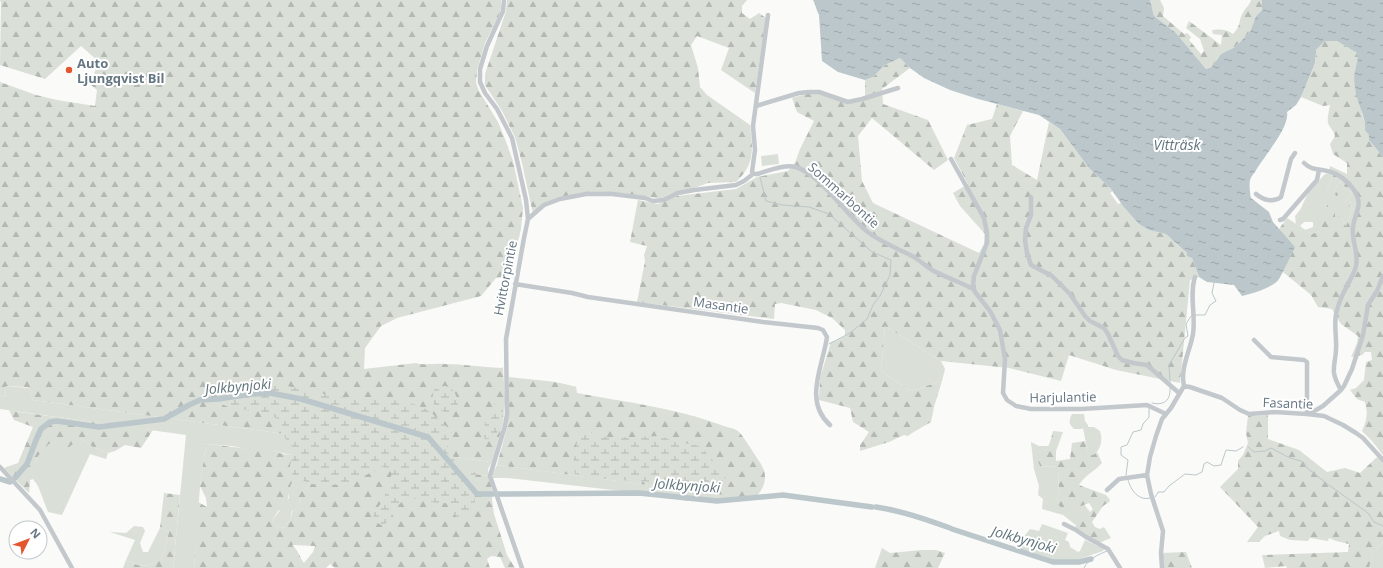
<svg xmlns="http://www.w3.org/2000/svg" width="1383" height="568" font-family="'Open Sans',sans-serif">
<defs>
<pattern id="forest-firs" width="22" height="20" patternUnits="userSpaceOnUse"><rect width="22" height="20" fill="#dadfd7"/><path d="M5 1l3.5 6h-7zM16 11l3.5 6h-7z" fill="#b4b9b4"/></pattern>
<pattern id="wetland-marsh" width="20" height="14" patternUnits="userSpaceOnUse"><rect width="20" height="14" fill="#dadfd7"/><path d="M1 5h8M5 5V1M11 12h8M15 12V8" fill="none" stroke="#b4b9b4"/></pattern>
<pattern id="water-ripples" width="26" height="14" patternUnits="userSpaceOnUse"><rect width="26" height="14" fill="#bbc7cb"/><path d="M2 4q2-2 4 0t4 0M15 11q2-2 4 0t4 0" fill="none" stroke="#9ca6aa"/></pattern>
</defs>
<rect width="100%" height="100%" fill="#fafaf8"/>
<path fill="#dadfd7" d="M778 154 779 164 762 166 761 156Z
M1325 174H1329L1333 176 1327 190 1332 193 1340 182 1346 188 1336 193 1349 191 1352 195 1341 204 1349 199 1351 200 1350 207 1353 206V208L1346 226 1340 214 1338 218H1335L1327 205 1326 216 1319 231 1312 234 1305 230 1313 227V222H1304L1300 226 1296 224 1295 216 1300 210 1308 193Z
M885 326 941 361 945 369 942 381 911 391 881 371Z
M6 386 29 388 33 400 492 462 488 469 489 476 376 461 315 481 303 491 300 498 301 504 292 511 290 520 284 528 275 526 272 521 289 498C287 484 298 467 304 454L292 455 277 452 274 450H251L232 446 206 444 200 486 194 568H173L186 435 0 409V396L6 397 5 388Z
M1072 414H1084L1085 421 1088 425V427H1094L1100 431C1103 440 1101 450 1093 455L1088 454 1083 428 1082 429H1074C1068 423 1069 421 1072 414Z
M80 438 93 447 108 453 106 459 90 454 62 515 48 512 38 486 33 479V467L39 454 50 442Z
M1031 442 1039 446H1049L1042 456 1040 466 1058 467 1059 490 1057 504H1070L1081 505 1084 504 1090 512 1077 526 1063 515 1042 509 1043 499 1038 495 1039 486 1034 469Z
M497 465 748 498H733L718 501H687L639 493 507 478H493V473Z
M1042 524 1068 533 1065 540 1069 542 1070 547 1078 552 1080 551 1085 540 1104 549 1103 551 1068 563H1061L1015 549 1016 546 1030 529 1039 531Z
M134 526 143 527 145 531 140 543 143 552H148L160 528 169 532 162 558C146 568 142 568 126 560L135 540 110 532 126 533Z
M1383 541V568H1369L1373 551 1377 549Z"/>
<path fill="url(#forest-firs)" fill-rule="evenodd" d="M0 0H501V8L498 17 485 43 477 70 476 83 479 91 498 122 505 139 513 161 523 208 521 229 509 277 496 278 481 296 397 318 381 326 365 348 364 369 416 363C425 366 435 363 444 364 463 364 482 367 501 368L503 367 505 400 503 424 492 462 33 400 29 388 26 387 6 386 5 388 6 397 0 396V82L36 95 57 100 95 106 97 90 91 85 98 61 81 46 45 79 0 65 1 3Z
M507 0H747L742 6V13L750 19 759 13 766 18 755 93 721 70 729 48 697 36 691 45 698 68 700 87 707 95 750 125C753 149 755 165 736 182L708 183 664 199 621 193 560 197 533 214 522 163 515 137 502 111 485 85V74L506 11Z
M1150 0H1160L1164 8 1163 16 1184 34 1187 33 1191 37 1189 40 1201 54 1204 51 1200 39 1186 28 1189 21 1221 45 1222 35 1213 34 1212 30C1220 29 1226 29 1233 34 1242 25 1238 19 1244 11 1247 6 1249 6 1251 0H1262V10L1256 16 1250 32 1235 47 1221 54 1212 67 1206 69 1176 33 1154 16Z
M1329 40 1337 41 1357 53 1359 58 1355 70 1362 114 1369 135V140L1383 157V455L1372 441 1362 431C1367 420 1368 413 1365 402L1357 399 1350 390 1356 388 1364 380 1366 362 1372 360 1371 352H1365L1362 355 1351 357 1357 343 1358 336 1341 324 1332 309 1318 307 1311 295 1283 272 1294 247 1279 229 1287 218 1312 234 1319 231 1320 220 1325 216 1327 205 1333 200 1334 202 1332 208 1335 212V218H1338L1340 213 1346 226 1353 208 1352 206 1349 207 1351 201 1349 199 1341 204 1339 208 1336 205 1344 197 1352 195 1349 191 1336 196 1335 193 1346 188 1340 182 1332 193 1329 194 1327 190 1333 176 1329 174 1330 166 1347 174V163L1333 154 1330 144 1335 136C1334 131 1330 128 1328 123 1327 118 1329 111 1330 105L1323 106 1301 97 1315 63 1316 50 1325 41Z
M900 58 910 68 882 89 883 104 928 120 948 160 934 170 872 118 858 136 862 181 873 203 979 253 984 244 985 234 960 206 953 193 968 184 954 158 967 125 992 119 997 104 1023 111 1010 136 1012 165 1037 180 1049 122 1060 129 1089 168 1111 189 1113 191 1110 193 1118 204 1121 203 1139 224 1149 230 1166 234 1187 253 1192 258 1199 277 1194 279 1190 280 1180 383 1116 370 1069 355 1061 381 1009 368 941 361 885 326 881 371 911 391 942 381 934 407 931 422 912 433 908 436 904 435 889 442 860 451V445L869 432 853 422 850 408 819 400 820 378 831 342 836 341 845 336V330L832 318 816 310 781 303 775 304 774 319 637 302 645 261 644 255 647 246 630 242 638 200 658 204 677 196 736 189 757 177 788 171 795 163 800 149 814 121 797 112 792 98 806 94H818L848 103 865 100V80L873 77 885 65Z
M509 377C531 380 555 380 576 387L577 393C625 402 675 408 721 425 725 427 734 428 738 431 742 434 755 455 759 461 769 475 766 487 754 499L497 465 508 424Z
M9 410 19 412 153 430 141 448 125 445 115 451 108 453 93 447 80 438 68 448 58 449 50 443C37 456 33 460 33 479L30 480 29 493 4 468 18 463 33 427 14 420Z
M1268 415V439L1299 450 1327 472 1345 468 1360 473 1377 457 1383 462V541L1377 549 1373 552 1369 568H1287L1286 566 1265 568 1262 555 1348 552 1349 544 1336 541 1329 538 1328 541 1310 538 1308 541 1290 540 1280 536 1279 531 1265 536 1259 542H1247L1258 527 1220 487 1238 469V461L1243 455 1248 443 1246 433 1248 416Z
M1053 431 1063 432 1056 451V461L1070 459 1072 443 1085 441 1088 453 1093 455 1097 452 1102 463C1094 472 1086 474 1079 485L1106 495 1110 500 1109 502 1103 506 1092 522 1095 527 1100 529 1104 527 1111 538 1099 543 1085 536 1075 527 1093 509 1089 503 1081 506 1070 504 1066 511 1057 504 1059 490 1058 467 1040 466 1037 459C1048 452 1050 443 1053 431Z
M206 444C229 446 251 450 274 450 282 456 294 455 304 454L309 481 293 480C288 489 289 498 286 507L278 511 272 521 275 526 284 528 290 520 295 504 301 503 300 498 294 497 295 489 303 491 315 481 375 461 489 476 493 494 492 499 494 514 501 536 507 555 515 568H505L500 557 491 556 487 559 490 568H335L330 564 326 568H194L198 502 207 507 206 498 200 486ZM292 545 315 546 313 552 304 563C298 555 300 552 292 545Z
M164 493 180 495 173 568H123L126 560C142 568 146 568 162 558L169 532 160 528Z
M882 548 890 553 922 550H936L945 553 938 568H875Z
M1186 552 1192 568H1162L1161 553Z"/>
<path fill="url(#wetland-marsh)" d="M250 382C280 382 310 392 340 397 378 403 412 391 442 422 447 427 457 435 452 442 450 445 447 446 445 449L447 452 454 458C456 475 462 470 475 472L476 475 472 485 475 500 473 513C468 517 462 520 456 517L446 503C441 503 435 503 430 502 422 500 415 497 406 500 394 503 393 524 381 525L375 521 373 513 383 501 392 473 388 468 382 467 348 484 321 486 308 483 293 475 290 470V465L294 452 292 447 285 438 282 425 278 419 258 410 250 411 232 407H228L218 402 217 400C226 390 236 384 250 382Z
M445 386C454 387 458 397 458 406L453 412H445L438 410C433 405 431 397 434 390L438 387Z
M495 404 501 407 503 410C502 420 499 442 485 439 480 429 489 412 495 404Z
M580 428 587 429 596 435 612 438 659 436 675 441 700 446 727 476 718 485 712 487 702 488 693 487 685 489 675 488 651 482 591 478 575 474 573 464 579 430Z"/>
<path fill="url(#water-ripples)" d="M813 0H1150L1154 16 1176 33 1206 69 1212 67 1221 54 1235 47 1250 32 1256 16 1262 10V0H1383V157L1369 140V135L1365 130C1367 119 1356 101 1355 87 1354 82 1354 76 1355 71 1356 64 1359 60 1357 53L1337 41H1325L1316 50 1315 63 1301 97 1296 105 1287 112C1290 128 1263 157 1255 172 1253 174 1251 177 1250 180 1249 184 1250 194 1251 198L1269 212 1273 222 1295 247C1290 257 1285 269 1279 279 1274 287 1252 294 1242 296L1234 285 1207 282 1199 277 1192 258 1187 256V253L1166 234 1149 230 1139 224 1123 206 1111 189 1089 168 1060 129 1039 115 978 99 950 90 924 78 910 68 900 58 885 65 873 77 865 80 838 72 822 61 819 15C816 10 816 5 813 0Z"/>
<g fill="none" stroke-linecap="round" stroke-linejoin="round">
<path stroke="#bbc7cb" stroke-width="1" d="M760 177 766 201 782 205 809 207 829 214 872 252 891 260 890 275 880 296 873 305 867 319 850 333 829 344
M1195 315H1205L1210 305 1216 301 1212 293 1214 283
M1170 382 1169 365 1185 338 1188 336 1186 324 1191 316
M1152 403C1164 406 1171 400 1170 388
M1248 447 1254 452 1265 451 1271 448 1290 458 1301 461 1306 467 1326 483 1368 513 1374 522 1383 526
M1126 475 1128 460 1121 455V447L1127 445 1133 432 1141 430 1143 424 1149 417V408
M1128 480C1131 490 1138 501 1150 498
M1155 497 1157 494 1158 492H1164L1169 486 1185 474 1196 475 1202 472 1204 464 1207 462 1214 466 1221 465 1226 450 1236 451 1243 447
M1084 568C1089 558 1098 555 1107 551"/>
<path stroke="#bbc7cb" stroke-width="5.5" d="M15 478 27 464 36 440 41 429 50 422 57 421 99 427 164 419 189 405 200 400 218 399 252 394 270 393 301 399 428 437 477 494H493
M0 479 10 482
M498 494 639 493 717 501 783 495 872 507
M876 507C902 511 925 519 950 528
M952 529 1053 562H1079L1091 559"/>
<path stroke="#c3c8cc" stroke-width="4.5" d="M504 0 503 11 487 46 480 69V82L485 93 497 109 512 138 526 200 528 219 524 238 506 339 507 414 505 426 490 476 522 568
M768 15 753 126 755 150 752 172 755 174H757C768 171 784 164 796 167 823 176 846 216 869 233 883 243 899 249 914 257 920 261 926 266 932 270 945 277 960 282 973 289
M756 106 799 93 809 92H819L848 102 862 99 898 88
M951 159 984 218 987 233V243L974 276 973 286 975 292 990 311 1000 330 1005 359 1003 393 1007 400 1016 406 1031 409H1081L1147 405 1166 414
M1304 163C1311 170 1319 169 1327 171 1338 173 1348 181 1354 190 1364 206 1355 211 1353 227 1351 240 1359 252 1356 266 1354 274 1350 280 1346 288 1342 295 1339 303 1337 310 1333 322 1337 337 1336 349 1336 358 1333 365 1334 373 1335 379 1338 385 1341 390L1323 406 1309 414
M1256 194C1263 200 1273 203 1281 197L1291 159 1295 153
M1031 197V215L1026 228 1025 240 1027 253 1031 265 1052 276 1070 294 1085 316 1090 321 1104 328 1108 334 1118 356 1122 360 1133 363 1147 365 1179 393
M528 219 544 205 560 199 586 194H612L645 198 653 201 664 200 678 193 694 190 736 185 744 181 753 174
M1280 220 1283 219 1317 180 1319 170
M515 284 572 293 588 297 763 322 818 328 823 330 827 337C823 366 803 401 830 425
M1254 340 1271 357 1304 360 1307 362V414
M1184 386 1190 387 1222 398 1240 410 1249 414 1274 412 1307 414 1324 416 1343 425 1356 433 1363 438 1383 460
M1184 386C1180 368 1190 351 1193 334 1196 316 1189 294 1195 277
M1341 390 1344 386 1352 369 1363 335 1368 305 1377 291 1383 276
M0 467 40 510 72 568
M1107 490 1119 479 1147 475
M1064 524 1076 530 1086 537 1108 549 1120 568
M1162 568 1161 553 1163 531 1151 494 1147 475 1150 457 1156 436 1162 419 1171 408 1184 386"/>
</g>
<circle fill="#e4572e" stroke="#fff" stroke-width="1.5" cx="69" cy="70" r="4"/>
<g text-anchor="middle" dominant-baseline="central" stroke-width="4" stroke-linejoin="round" paint-order="stroke">
<g font-size="13" font-weight="bold" fill="#657683" stroke="#fff" text-anchor="start">
<text x="77" y="63">Auto<tspan x="77" dy="15">Ljungqvist Bil</tspan></text>
</g>
<g font-size="13" fill="#657683" stroke="#fff">
<text transform="translate(844 195) rotate(42)">Sommarbontie</text>
<text transform="translate(505 278) rotate(-79)">Hvittorpintie</text>
<text transform="translate(721 305) rotate(8)">Masantie</text>
<text transform="translate(1063 397) rotate(-1)">Harjulantie</text>
<text transform="translate(1288 403) rotate(2)">Fasantie</text>
</g>
<g font-size="14" font-style="italic" fill="#60757c" stroke="#fff">
<text x="1177" y="144">Vitträsk</text>
<text transform="translate(238 386) rotate(-5)">Jolkbynjoki</text>
<text transform="translate(687 485) rotate(4)">Jolkbynjoki</text>
<text transform="translate(1024 539) rotate(16)">Jolkbynjoki</text>
</g>
</g>
<g transform="translate(28 540) rotate(48)"><circle r="19" fill="#ffffff" stroke="#c1c8cd"/>
<path d="M0-3L7 15L0 10L-7 15Z" fill="#e4572e"/>
<text y="-6" font-size="11" font-weight="bold" text-anchor="middle" fill="#657683">N</text>
</g>
</svg>
